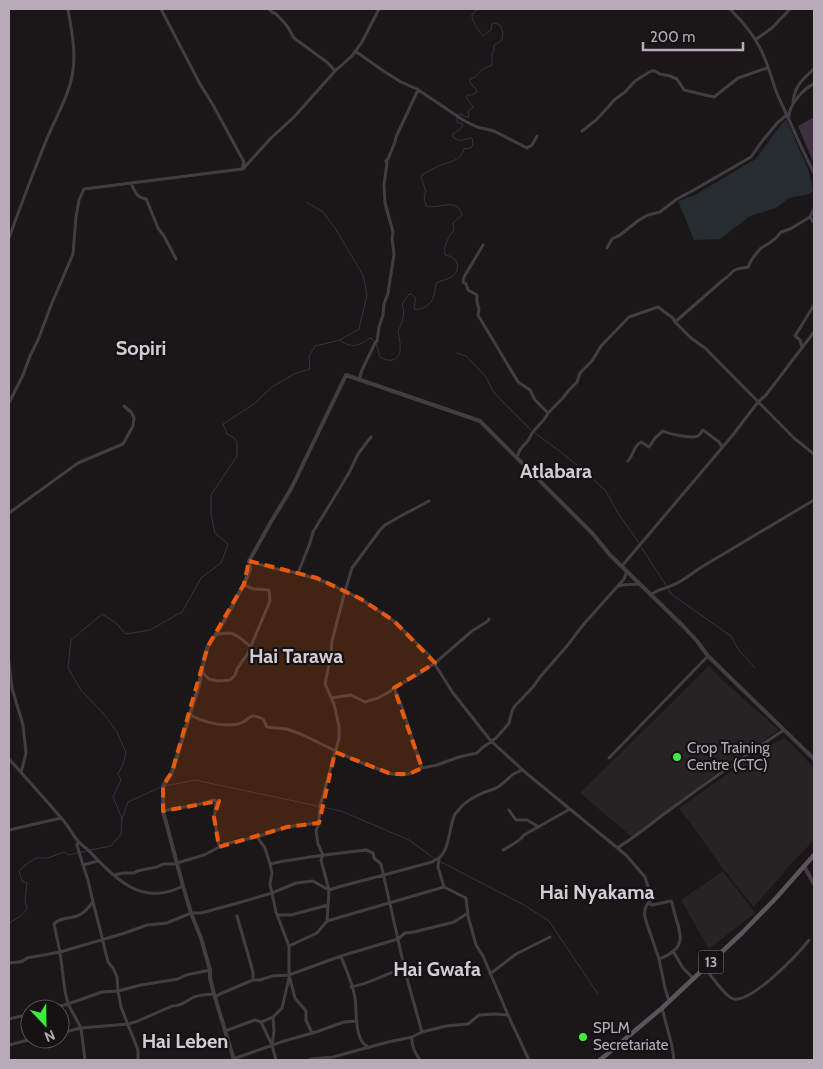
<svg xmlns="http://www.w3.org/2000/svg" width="823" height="1069" font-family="Cabin,sans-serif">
<rect width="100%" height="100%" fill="#191718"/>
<path fill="#262325" d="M709 666 719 677 779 730 730 763 632 837 580 793Z
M785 738 814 768V840L791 864 754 907 723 869 707 846 679 808 699 794 765 747Z
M723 871 755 913 709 949 681 900Z"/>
<path fill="#272c31" d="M786 119 809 171 813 191 809 194 789 198 776 208 750 216 720 239 694 240 678 201 695 195 740 168 756 159 776 131Z"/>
<path fill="#3d3041" d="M814 117V164L798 126Z"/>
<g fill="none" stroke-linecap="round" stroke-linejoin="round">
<path stroke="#3d3041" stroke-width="1" d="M340 340C345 345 353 347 360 344 365 342 366 339 371 338L376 343 380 357C384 359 387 361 392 360 405 357 399 340 398 331 402 324 406 312 402 304L409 294C418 295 415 302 414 308L415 310C433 307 434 298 436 283 442 280 448 280 453 276 458 272 460 262 453 258 451 256 448 256 445 255 443 246 449 236 454 230L453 223 462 215C457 196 438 210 426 206L424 197 426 191 421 177 422 175C427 172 432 169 437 167 447 161 460 163 464 149L471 148 473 144 472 138C462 139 461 144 452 136L453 134 459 130 463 126 462 123H458L457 122V116L461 114 465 117H469L468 111 473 107 466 97 467 95H472L477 92V90L470 83V79L471 78H474C481 70 481 70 492 65V53L494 51V45L502 40 503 32 500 25 495 23 492 24 491 30 483 36C479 30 471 21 472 14L479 9
M457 353 466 356 486 377 493 391 501 400 532 431
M535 433 561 452 585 472 605 490 618 513 639 543
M641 547 666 585
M668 589 671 594 731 636 738 649 755 668
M165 786 195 780 341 811 409 840 435 859
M122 819 113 797 121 780 118 774 123 764 126 753 117 732 103 713 81 690 68 668 71 640 102 614 116 623 126 634 150 630 182 612 201 578 221 563 228 544 215 533 211 513V495L237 456V442L233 437 227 434 223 424 254 404 272 387 294 374 310 369 309 356 315 346 340 340 359 329 367 295 363 275 335 228 323 212 306 202
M91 850 111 846 121 834 122 819 128 802 161 787
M441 862 524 905 549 921 598 994
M9 923 21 916 27 909 25 901 27 883 22 881 19 871 25 865 36 858H48L64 852 68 855 87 851"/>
<path stroke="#433d42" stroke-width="3" d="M269 9 273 13H275C279 17 284 22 287 26 290 30 291 34 294 38L328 63 335 71
M730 9C744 23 758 40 765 59 770 71 773 84 778 96 790 121 801 148 814 173
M755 40 772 28 790 9
M355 51 385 72 401 82 417 89 463 120 477 127 494 131 527 148 532 145 537 136
M793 103C794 86 803 79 814 69
M789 115C790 104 804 88 814 84
M582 131 596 120 610 105 614 100 625 92 635 81 651 71H655L660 74 670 76 677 79 684 90 714 97 738 78 767 68
M243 169 271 138 294 117 335 71 352 56 362 42 379 9
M131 183C135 192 136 197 146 199L147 201 158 228 164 236 176 259
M814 209 810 217 814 223
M9 238C21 205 33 173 46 141 55 118 70 95 73 70 76 50 71 28 68 9
M483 245 464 277 463 282 466 284 468 290 477 295V302L479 309 478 315 518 382 530 390 535 400 548 413C544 422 538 425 533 432 530 435 530 439 527 442 522 447 519 449 518 455L516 457
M607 248 612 239 620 235 639 220 648 215 660 212 677 199 692 191 751 157 763 140 779 121H780L787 114
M675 322 723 280C729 277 731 272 735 270 739 268 744 268 748 267L752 259 761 248 768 244 776 238 781 232 790 229 810 217
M802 347 800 340 795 336 814 305
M359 380 362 370 375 343 377 341 379 327 383 315 384 304 388 293 394 254 392 238 393 232 385 203 384 185 387 163 386 161 388 159 395 142 396 137 418 90
M9 403 23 375 30 356 38 340 52 303 73 254 76 217 79 200 84 189 242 169 244 162 213 105 200 84 161 9
M548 413 562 399 568 391 577 382 580 373 592 361 601 346 629 317 658 307 673 318 675 322 691 338 705 348 794 438 814 454
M628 461C634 455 633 446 641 442L649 447 655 438 663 431C669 434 693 439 698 436 700 435 701 432 703 430L719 442 722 447
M9 513 78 463 123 444 133 426 134 418 131 412 124 406
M249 561 272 568 298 573 326 582 361 599 394 621 429 655 453 693 491 741 526 773 626 855 645 877 650 893V901C645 906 644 910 645 918L659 959 665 988 669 1001
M622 566 732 436 758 402 766 395 814 332
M298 573 310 543 313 532 349 473 358 454 371 437
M619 586 622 585 639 584
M651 595C657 589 665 589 673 585 683 581 691 574 700 568L814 500
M216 634C220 634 225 633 229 633 237 634 244 641 250 646
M9 661 12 688 23 725 26 753 21 773
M202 672 209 679 218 681 230 680 235 675 237 669 248 653 270 601 269 590 254 589 243 585
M394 688 402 707 422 768
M331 698 351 695 365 702 378 698 389 692 394 688 416 676 435 663 472 631 488 621 489 619
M190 715C204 722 222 727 238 724 252 721 246 711 263 719L267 727 287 729 303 735 354 760 391 774 402 775 409 774 422 768 437 765 459 757 477 753 482 748 496 738 505 728 509 723 512 711 514 707 533 687 540 677 567 646 583 625 624 579 627 571
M609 758 708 656
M9 759C27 779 45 799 63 820 69 827 73 836 79 842 82 846 87 848 90 852 117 880 142 907 183 886
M509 810 516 820H527L539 827
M163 811 202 804 213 800 216 801 215 812 214 817 219 847
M9 830 61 818
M257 837 265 848 270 864 272 873 270 884 276 912 289 946V975L295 998 306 1011V1020L312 1033
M78 842 77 845 83 865
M617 848C634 838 648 826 664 814 703 785 743 757 784 730
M503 850C510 846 520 841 524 835L570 809
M439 859 438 867 444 887
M98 861 83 865 88 880 93 902 100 929 108 962 113 968 117 977 118 991 121 1007 138 1050V1060
M270 864C302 857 334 854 366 850L373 853 374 858 381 864 406 975 422 1032
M114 875 123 873H134L137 871 157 867 163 864H174L204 855 225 844 257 837 287 827 319 823
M648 903 652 905 671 901 672 902C676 928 694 946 659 959
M277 915H291L328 905
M237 916 253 972V980
M327 921 329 890 321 860 323 855 318 844 316 831 319 823 320 806 339 739V726L334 704 325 684 331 654 332 641 345 591 352 568 380 530 385 525 399 517 429 501
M289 946 317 933 327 921 444 887 466 898 468 916 476 945 483 956 508 1015 529 1060
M673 951 683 968 693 978
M341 956C346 970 353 984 355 998 357 1012 354 1040 368 1047
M9 963C16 961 22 964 27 958L60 952 125 933 147 925 167 923 191 913H201L238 903 272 893 296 883 313 881 329 890 338 887 384 875 432 862C433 861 439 858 439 858 450 849 449 826 455 814 457 812 459 810 460 808 468 799 483 792 494 789 500 787 508 779 512 775 516 772 519 773 522 769
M705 968C711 975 725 997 734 999 753 1002 798 954 809 940
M490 974 516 954 550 937
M351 987C358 985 365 984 371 981 383 977 392 970 405 970
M215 997 220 994 253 980H260L272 976 289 975 341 956 398 939 405 933 414 932 454 922 468 913
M662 1008 672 1046 674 1060
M49 1009 68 1004 102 992 118 991 141 985 178 979 186 975 210 970
M9 1019 30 1014
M261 1022 264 1021 273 1017
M225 1031 255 1020 261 1022 271 1043
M60 1033 81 1028 128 1024 138 1021 172 1006C181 1006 185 1002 192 998 200 994 206 995 214 994
M412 1037C411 1046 415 1053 420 1060
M9 1045 32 1039
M233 1059 284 1041 316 1032 344 1022 357 1021
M85 1060 81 1028 68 1004 65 991 60 952 54 924C60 917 69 919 77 916 84 914 88 908 93 902
M276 1060 272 1045 274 1031 273 1017 282 1008 289 978
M309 1060 312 1059 333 1057 388 1042 412 1037 422 1032 446 1026 468 1024 479 1015 495 1014 508 1015"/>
<path stroke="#433d42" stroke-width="4" d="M804 866 814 884
M234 1060 214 994 210 978V970L201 938 191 913 183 886 163 811V786L168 777 172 772 199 685 205 654 208 646 220 628 244 584 250 569 249 561 272 520 291 489 346 375 480 421 593 534 610 555 683 626 697 641 708 656 814 759"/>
<path stroke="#5c545c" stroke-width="4.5" d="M600 1060 662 1008 742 933 776 898 814 855"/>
</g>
<path fill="#e8590c" fill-opacity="0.2" stroke="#e8590c" stroke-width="4" stroke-dasharray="10 6" stroke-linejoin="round" d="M249 561 317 578 361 599 394 621 435 663 394 688 422 768 409 774H391L335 752 319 823 287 827 219 847 214 817 219 801 163 811V786L172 772 208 646 244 584Z"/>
<g fill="#3fea3e" stroke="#141213" stroke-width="2">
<circle cx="677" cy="757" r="5"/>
<circle cx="583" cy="1037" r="5"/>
</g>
<g text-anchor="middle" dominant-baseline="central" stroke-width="4.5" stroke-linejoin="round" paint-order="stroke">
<rect fill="#141213" stroke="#877c86" stroke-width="1" x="698.5" y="950.5" width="25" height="23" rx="4"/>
<g font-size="14" font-weight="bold" fill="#b8aab8">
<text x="711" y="962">13</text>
</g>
<g font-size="15" fill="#b8aab8" stroke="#141213" text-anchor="start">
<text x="687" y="748">Crop Training<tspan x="687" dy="17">Centre (CTC)</tspan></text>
<text x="593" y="1028">SPLM<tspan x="593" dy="17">Secretariate</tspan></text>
</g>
<g font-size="20" font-weight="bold" fill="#d4cad4" stroke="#141213">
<text x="141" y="348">Sopiri</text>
<text x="556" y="471">Atlabara</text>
<text x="296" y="656">Hai Tarawa</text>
<text x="597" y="892">Hai Nyakama</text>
<text x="437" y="969">Hai Gwafa</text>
<text x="185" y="1041">Hai Leben</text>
</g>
</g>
<rect width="823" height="1069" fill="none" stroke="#b8aab8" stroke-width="20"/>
<g transform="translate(45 1024) rotate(158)"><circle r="24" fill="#141213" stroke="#564f55"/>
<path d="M0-4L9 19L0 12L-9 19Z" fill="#3fea3e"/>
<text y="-8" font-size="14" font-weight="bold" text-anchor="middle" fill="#b8aab8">N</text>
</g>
<path d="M643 42v8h100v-8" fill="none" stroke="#b8aab8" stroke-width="2.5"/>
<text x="650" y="42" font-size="15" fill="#b8aab8" stroke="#141213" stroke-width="4" paint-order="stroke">200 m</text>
</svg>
